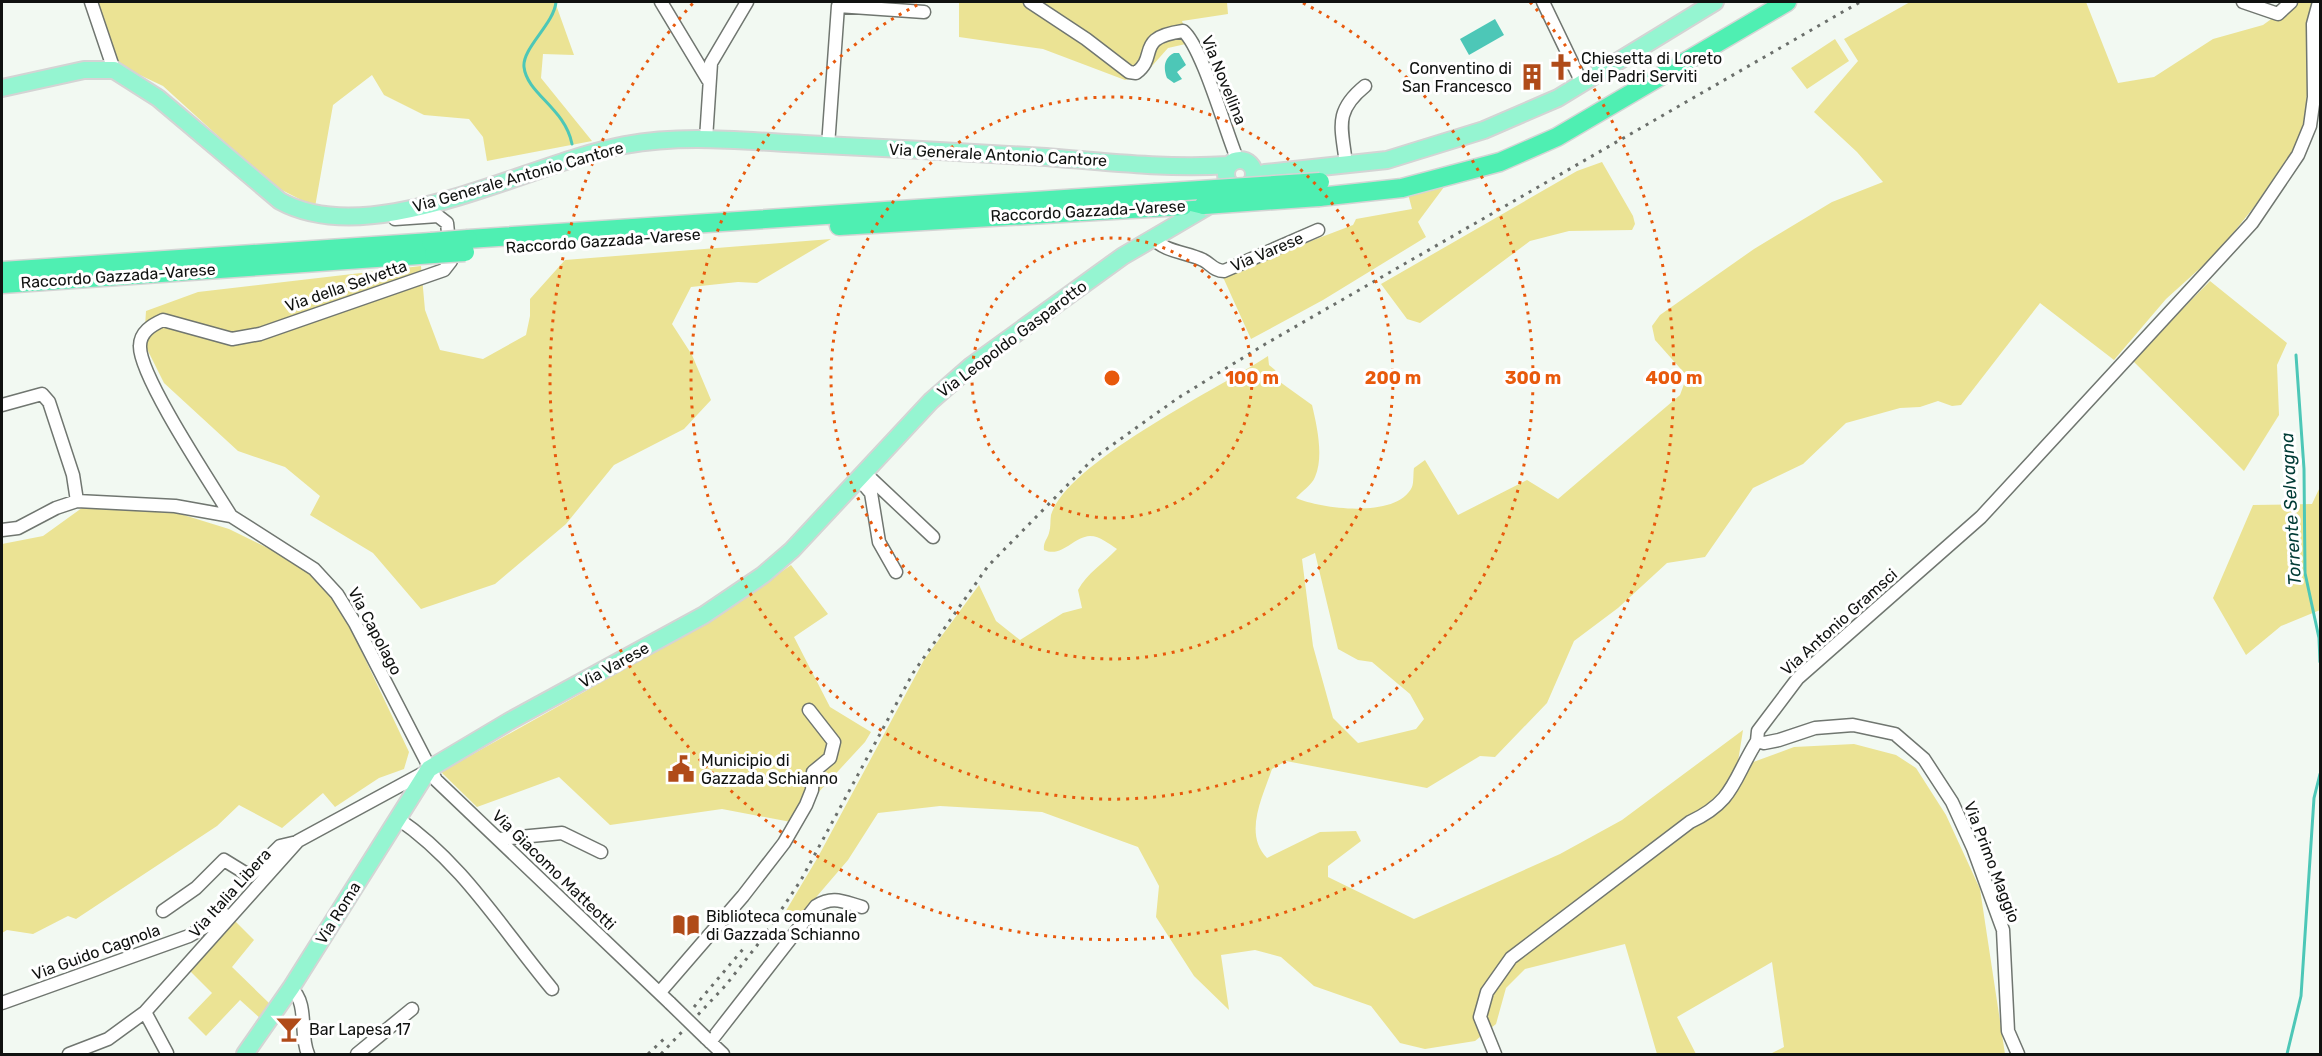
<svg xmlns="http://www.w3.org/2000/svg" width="2322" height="1056" font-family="Rubik,sans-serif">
<rect width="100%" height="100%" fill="#f2f9f2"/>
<path fill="#ebe394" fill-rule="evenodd" d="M88 2H555L574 55 543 54 541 78 592 141 487 161 483 137 469 119 424 115 384 95 372 75 333 105 315 207 272 185 163 86 104 58Z
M959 2H1227L1228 14 1182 21 1190 43 1168 48 1144 75 1125 80 1043 49 959 37Z
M1910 2H2086L2118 83 2154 77 2213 39 2263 25 2295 2H2313L2304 139 2289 156 2254 207 2217 253 2166 299 2114 360 2040 303 1961 405 1952 406 1938 401 1920 407 1900 408 1846 423 1803 464 1753 488 1705 557 1667 563 1618 608 1574 641 1547 703 1495 757 1480 756 1427 788 1286 761 1272 769C1263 796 1243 834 1267 858L1320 832 1356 831 1361 841 1328 866V877L1414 919 1560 854 1622 820 1743 730 1737 768 1794 747 1854 744 1896 755 1916 768 1946 815 1980 889 2005 1054H1770L1784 1047 1772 962 1677 1017 1696 1054H1657L1625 944 1525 969 1506 988 1496 1024 1475 1041 1425 1049 1400 1043 1371 1006 1314 986 1281 957 1255 950 1221 955 1229 1010 1194 976 1156 917 1159 886 1138 847 1042 812 940 806 878 813 848 860 794 923 784 914 818 857 924 660 979 585 996 621 1020 640 1063 613 1082 608 1078 590C1087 573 1104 563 1117 549 1109 544 1100 536 1090 536 1073 537 1062 558 1044 550 1043 542 1047 540 1049 533 1051 527 1050 521 1051 515 1067 462 1220 388 1268 356L1269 365 1275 370 1280 382 1312 405C1317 426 1324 457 1315 477 1312 485 1301 492 1296 498 1321 509 1397 519 1412 487 1414 482 1413 473 1414 468L1425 460 1458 515 1527 480 1558 499 1680 395 1687 376 1655 340 1652 326 1660 315 1754 249 1832 202 1883 182 1857 152 1814 112 1858 61 1844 39ZM1315 553 1338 649 1358 660 1372 662 1410 694 1424 719 1416 729 1358 743 1333 718 1313 646 1302 559Z
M1835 39 1849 61 1807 89 1791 68Z
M1602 162 1633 216 1635 224 1632 230 1569 231 1530 241 1420 323 1407 319 1381 284 1577 171Z
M1444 187 1418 222 1426 237 1323 300 1251 339 1222 275 1353 225 1356 219 1412 209 1408 194Z
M831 239 757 283 738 282 691 287 672 324 692 355 711 400 684 429 614 465 566 524 495 584 421 609 373 553 310 515 320 496 285 467 238 451 164 383 144 343 146 311 198 292 421 266 425 310 440 350 483 359 526 335 530 316V299L565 260Z
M2210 281 2287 343 2277 365 2279 415 2244 471 2132 360Z
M2320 487V610L2281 626 2246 655 2213 598 2253 505 2312 504Z
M86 505 174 512 229 529 282 555 310 574 332 598 350 627 409 752 404 769 379 778 335 807 323 793 282 828 239 805 217 826 76 919 68 916 33 934 7 930 2 933V544L43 536Z
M791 565 828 614 794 637 830 707 871 732 865 742 791 822 722 809 610 825 559 777 477 807 441 772 716 618Z
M232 918 254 940 232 967 269 1003 261 1019 240 1000 206 1036 188 1018 212 993 189 970Z"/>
<path fill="#4dc7b7" d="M1495 19 1504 35 1469 55 1460 39Z
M1179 53 1186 65 1177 72 1182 79 1174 83 1167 78C1163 68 1164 58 1174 53Z"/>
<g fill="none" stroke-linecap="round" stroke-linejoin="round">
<path stroke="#4dc7b7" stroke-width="3" d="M556 2C554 24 522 48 524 67 527 94 565 108 572 144
M2296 355 2304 469 2305 573 2319 638 2320 662
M2287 1054 2301 996 2314 798 2320 774"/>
<defs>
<path id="minor" d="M91 2 114 70
M661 2 708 80
M1030 2 1086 39 1129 72 1136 73C1159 56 1134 38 1183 31 1202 46 1226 133 1238 161
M1543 2 1582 83
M2243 2 2278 14 2291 2
M706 139 711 63 747 2
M828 146 838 6 924 12
M1346 164C1342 128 1333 112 1365 86
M1153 238C1165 252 1186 252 1203 260 1211 264 1214 271 1224 271L1318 230
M2 405 42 394 49 402 73 475 77 501
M865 473 933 537
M859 479 871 493 879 542 896 572
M231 516C212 485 139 376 140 346 140 332 152 325 163 320L232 339 260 334 444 270 451 261 447 223 438 216 395 219 393 215
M2 530 18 528 56 508 77 501 175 506 231 516 314 569 337 594 355 623 436 780 670 1003
M1757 741 1764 743 1779 740 1815 728 1853 725 1895 734 1924 759 1952 802 1973 848 2003 930 2008 1031 2018 1054
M397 818C462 862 502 929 552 989
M499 839 562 833 601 852
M163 911 196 888 224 860 250 876 280 846 297 842
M291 988C309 1003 299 1034 308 1054
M660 992 743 896 784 843 806 805 812 790 813 772 830 758 834 742 809 710
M2 1003 189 936 226 915
M145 1012 167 1053
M706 1038 723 1054
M710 1042 816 906C833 895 844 902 862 907
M69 1054 108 1039 145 1012 298 841 427 771
M357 1054 412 1009
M1495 1054 1480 1017 1487 992 1511 958 1690 822C1735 801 1733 779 1757 741L1758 731 1798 678 1981 517 2252 223 2298 155 2310 126 2314 97 2313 24 2319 2"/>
<path id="major" d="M2 88 84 70H114L158 98 280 201C373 252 528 163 625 145 684 134 744 141 804 144 885 148 965 152 1046 157 1107 162 1168 169 1229 165
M1226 174a14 14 0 1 1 28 0a14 14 0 1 1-28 0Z
M1253 180 1265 173 1387 160 1484 130 1558 98 1715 2
M245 1054 291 988 429 769 508 722 704 615 763 575 792 550 931 401 971 366 1123 256 1215 202"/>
<path id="highway" d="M1319 197 1402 188 1500 162 1557 137 1787 2
M839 226 1183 206
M468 239 1154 193 1204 205
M2 271 431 242
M2 284 434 254"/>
</defs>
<use href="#minor" stroke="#707670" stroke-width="15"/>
<use href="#major" stroke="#d4d4d4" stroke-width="20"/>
<use href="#highway" stroke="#d4d4d4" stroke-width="21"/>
<use href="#minor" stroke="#fff" stroke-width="12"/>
<use href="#major" stroke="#95f5d1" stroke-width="16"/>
<use href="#highway" stroke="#4fefb2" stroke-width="18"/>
<path stroke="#6b6f6b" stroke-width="3" stroke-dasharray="3 6" stroke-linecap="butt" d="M694 1007 744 948
M648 1054 665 1038
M661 1054 726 985 762 939 801 880 913 673 988 566 1094 458 1178 398 1267 343 1860 2"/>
<defs>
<path id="minor-bridge" d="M670 1003 706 1038"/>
<path id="highway-bridge" d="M1154 193 1320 182
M1204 205 1319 197
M431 242 468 239
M434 254 465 252"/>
</defs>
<use href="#minor-bridge" stroke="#707670" stroke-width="15" stroke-linecap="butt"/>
<use href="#highway-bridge" stroke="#d4d4d4" stroke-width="21" stroke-linecap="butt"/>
<use href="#minor-bridge" stroke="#fff" stroke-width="12"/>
<use href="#highway-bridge" stroke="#4fefb2" stroke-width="18"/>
</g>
<g fill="none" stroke="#e8590c" stroke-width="3" stroke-dasharray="3 6">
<circle cx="1112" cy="378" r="140"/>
<circle cx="1112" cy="378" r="281"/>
<path d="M1303 3A421 421 0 1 1 921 3"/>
<path d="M1530 2A562 562 0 1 1 694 2"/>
</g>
<defs>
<symbol id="church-bare" viewBox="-9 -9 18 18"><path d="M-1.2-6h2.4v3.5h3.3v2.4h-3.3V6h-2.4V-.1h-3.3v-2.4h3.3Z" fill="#b04b19" stroke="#fff" stroke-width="2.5" paint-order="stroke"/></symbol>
<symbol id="building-bare" viewBox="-9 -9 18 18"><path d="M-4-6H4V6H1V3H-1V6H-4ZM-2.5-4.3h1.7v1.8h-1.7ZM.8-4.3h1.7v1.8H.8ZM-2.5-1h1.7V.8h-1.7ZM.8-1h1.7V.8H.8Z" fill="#b04b19" stroke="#fff" stroke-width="2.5" paint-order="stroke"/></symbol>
<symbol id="civic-bare" viewBox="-9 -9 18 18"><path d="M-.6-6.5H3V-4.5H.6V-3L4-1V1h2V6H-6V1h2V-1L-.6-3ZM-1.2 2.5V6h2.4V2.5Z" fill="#b04b19" stroke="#fff" stroke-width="2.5" paint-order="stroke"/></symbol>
<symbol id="library-bare" viewBox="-9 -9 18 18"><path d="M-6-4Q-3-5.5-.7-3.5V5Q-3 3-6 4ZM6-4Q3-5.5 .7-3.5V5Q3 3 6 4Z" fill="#b04b19" stroke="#fff" stroke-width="2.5" paint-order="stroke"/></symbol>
<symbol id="bar-bare" viewBox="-9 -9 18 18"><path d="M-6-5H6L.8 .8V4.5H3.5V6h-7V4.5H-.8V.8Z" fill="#b04b19" stroke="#fff" stroke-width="2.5" paint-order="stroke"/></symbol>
</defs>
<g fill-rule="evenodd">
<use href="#church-bare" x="1542" y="48" width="38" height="38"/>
<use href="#building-bare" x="1513" y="58" width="38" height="38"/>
<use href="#civic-bare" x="662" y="750" width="38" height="38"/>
<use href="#library-bare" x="667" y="906" width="38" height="38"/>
<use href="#bar-bare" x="270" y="1010" width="38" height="38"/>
</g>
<g text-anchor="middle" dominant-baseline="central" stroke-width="6" stroke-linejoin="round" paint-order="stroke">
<g font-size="16" fill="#101210" stroke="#fff" text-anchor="start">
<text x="1581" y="58">Chiesetta di Loreto<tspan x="1581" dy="18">dei Padri Serviti</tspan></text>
<text x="1512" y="68" text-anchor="end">Conventino di<tspan x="1512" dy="18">San Francesco</tspan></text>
<text x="701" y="760">Municipio di<tspan x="701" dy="18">Gazzada Schianno</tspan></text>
<text x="706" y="916">Biblioteca comunale<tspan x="706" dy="18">di Gazzada Schianno</tspan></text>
<text x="309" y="1029">Bar Lapesa 17</text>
</g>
<g font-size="16" fill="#101210" stroke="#fff">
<text transform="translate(1224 80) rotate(68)">Via Novellina</text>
<text transform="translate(998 155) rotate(3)">Via Generale Antonio Cantore</text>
<text transform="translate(518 177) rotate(-16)">Via Generale Antonio Cantore</text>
<text transform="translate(1088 211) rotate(-3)">Raccordo Gazzada-Varese</text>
<text transform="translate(603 241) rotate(-4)">Raccordo Gazzada-Varese</text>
<text transform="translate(1267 252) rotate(-23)">Via Varese</text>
<text transform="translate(118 276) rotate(-4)">Raccordo Gazzada-Varese</text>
<text transform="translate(346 286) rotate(-19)">Via della Selvetta</text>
<text transform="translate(1012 339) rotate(-37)">Via Leopoldo Gasparotto</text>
<text transform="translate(1839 622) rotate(-42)">Via Antonio Gramsci</text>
<text transform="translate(375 631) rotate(62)">Via Capolago</text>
<text transform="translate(614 665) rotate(-29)">Via Varese</text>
<text transform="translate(1992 862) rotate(69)">Via Primo Maggio</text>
<text transform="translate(554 870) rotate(44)">Via Giacomo Matteotti</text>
<text transform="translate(230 893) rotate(-48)">Via Italia Libera</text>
<text transform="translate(338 913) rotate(-58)">Via Roma</text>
<text transform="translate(96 952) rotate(-20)">Via Guido Cagnola</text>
</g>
<g font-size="18" font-style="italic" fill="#003b35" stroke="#fff">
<text transform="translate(2291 509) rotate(-93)">Torrente Selvagna</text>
</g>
</g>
<circle cx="1112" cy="378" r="9" fill="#e8590c" stroke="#fff" stroke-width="3"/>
<g font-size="18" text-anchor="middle" font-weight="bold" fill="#e8590c" stroke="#fff" stroke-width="6" stroke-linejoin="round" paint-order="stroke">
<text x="1252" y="384">100 m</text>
<text x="1393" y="384">200 m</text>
<text x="1533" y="384">300 m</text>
<text x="1674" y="384">400 m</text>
</g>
<rect width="2322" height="1056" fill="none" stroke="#101210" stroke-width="6"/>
</svg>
